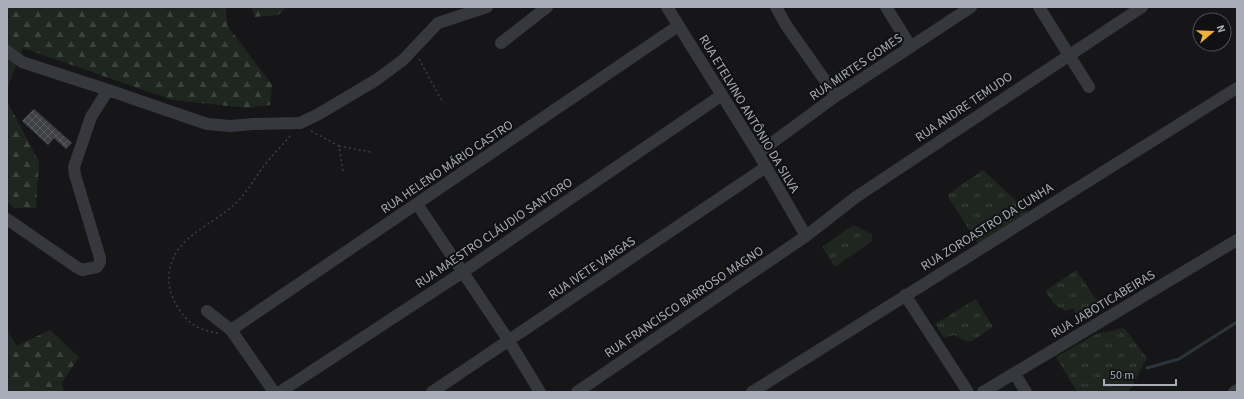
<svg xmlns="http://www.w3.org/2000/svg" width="1244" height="399" font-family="'Source Sans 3',sans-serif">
<defs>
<pattern id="grass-tufts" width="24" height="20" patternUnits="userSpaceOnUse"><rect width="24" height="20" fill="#1e261f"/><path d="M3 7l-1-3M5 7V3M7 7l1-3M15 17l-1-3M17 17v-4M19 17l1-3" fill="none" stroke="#3c433d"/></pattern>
<pattern id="forest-firs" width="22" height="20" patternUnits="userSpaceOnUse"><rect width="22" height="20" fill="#1e261f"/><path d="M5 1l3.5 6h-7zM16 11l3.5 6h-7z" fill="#3c433d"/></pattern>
<pattern id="building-cross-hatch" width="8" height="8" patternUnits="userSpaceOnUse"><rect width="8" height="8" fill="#404145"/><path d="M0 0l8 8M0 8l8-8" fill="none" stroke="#595a5e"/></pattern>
</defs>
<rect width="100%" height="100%" fill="#161618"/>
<path fill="url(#grass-tufts)" d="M983 170 1028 212 978 244 947 195Z
M853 225 872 234V241L835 267 822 247Z
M1076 270 1100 305 1090 312 1082 325 1073 308 1066 311 1055 305 1045 291Z
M976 299 993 327 972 341H966L954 335 944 338 935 324Z
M1124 328 1147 358 1129 392H1077L1056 357 1096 334Z"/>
<path fill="url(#forest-firs)" d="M7 7H226L227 25 272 85 270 105 247 108 172 100 23 48 7 89Z
M251 7H287L278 15 255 17Z
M7 101 39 162 36 208H14L7 201Z
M7 330 17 346 50 330 79 357 62 383 64 392H7Z"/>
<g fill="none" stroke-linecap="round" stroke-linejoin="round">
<path stroke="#2c353c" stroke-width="3" d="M1147 368 1179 359 1237 322"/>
</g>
<path fill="url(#building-cross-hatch)" stroke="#303034" d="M34 109 72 143 66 149 54 138 48 145 22 121Z"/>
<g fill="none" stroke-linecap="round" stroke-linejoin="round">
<path stroke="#3d3f44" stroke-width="1.5" stroke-dasharray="2 3" stroke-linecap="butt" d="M419 59 443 103
M311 131 339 146 343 171
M339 146 371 152
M218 333C199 331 186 322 177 306 171 296 168 286 169 274 173 235 214 226 238 201 248 191 255 178 263 167 272 156 282 145 291 135"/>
<path stroke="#37383d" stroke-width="12" d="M667 7 758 153 806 236
M776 7 786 25 836 96
M886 7 911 47
M1039 7 1089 87
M501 43 547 7
M7 51 22 62 108 90
M758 153 836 96 971 7
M417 204 509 341 540 392
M7 219 75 266 82 270 97 267 100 262V258L75 175 74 167 91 117 108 90 207 124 230 126 253 124 300 123 317 115 376 80 403 60 438 23 487 7
M905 295 968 392
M207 311 231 330 274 392
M231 330 678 26
M1014 373 1026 392
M280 392 463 272 722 95
M432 392 766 167
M577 392 806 236 856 197 1142 7
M752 392 1237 88
M983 392 1237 240
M1234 392 1237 390"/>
</g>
<g text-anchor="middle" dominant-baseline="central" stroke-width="4" stroke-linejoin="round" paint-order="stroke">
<g font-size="13" fill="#a8adb8" stroke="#111113">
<text transform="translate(856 67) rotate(-34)">RUA MIRTES GOMES</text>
<text transform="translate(964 107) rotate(-34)">RUA ANDRE TEMUDO</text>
<text transform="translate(749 114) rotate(59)">RUA ETELVINO ANTÔNIO DA SILVA</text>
<text transform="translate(447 167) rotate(-34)">RUA HELENO MÁRIO CASTRO</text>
<text transform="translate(987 227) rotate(-32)">RUA ZOROASTRO DA CUNHA</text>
<text transform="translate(494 233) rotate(-34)">RUA MAESTRO CLÁUDIO SANTORO</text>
<text transform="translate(592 268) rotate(-34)">RUA IVETE VARGAS</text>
<text transform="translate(684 302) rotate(-34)">RUA FRANCISCO BARROSO MAGNO</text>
<text transform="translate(1103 304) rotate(-31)">RUA JABOTICABEIRAS</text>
</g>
</g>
<rect width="1244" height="399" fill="none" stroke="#a8adb8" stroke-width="16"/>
<g transform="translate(1212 32) rotate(71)"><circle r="19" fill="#111113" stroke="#4d4f55"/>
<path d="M0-3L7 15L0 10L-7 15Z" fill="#f2b134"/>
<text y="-6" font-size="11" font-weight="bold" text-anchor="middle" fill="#a8adb8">N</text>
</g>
<path d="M1104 379v6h72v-6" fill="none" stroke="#a8adb8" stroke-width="2"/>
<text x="1110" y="379" font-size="12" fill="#a8adb8" stroke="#111113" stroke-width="3" paint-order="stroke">50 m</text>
</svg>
